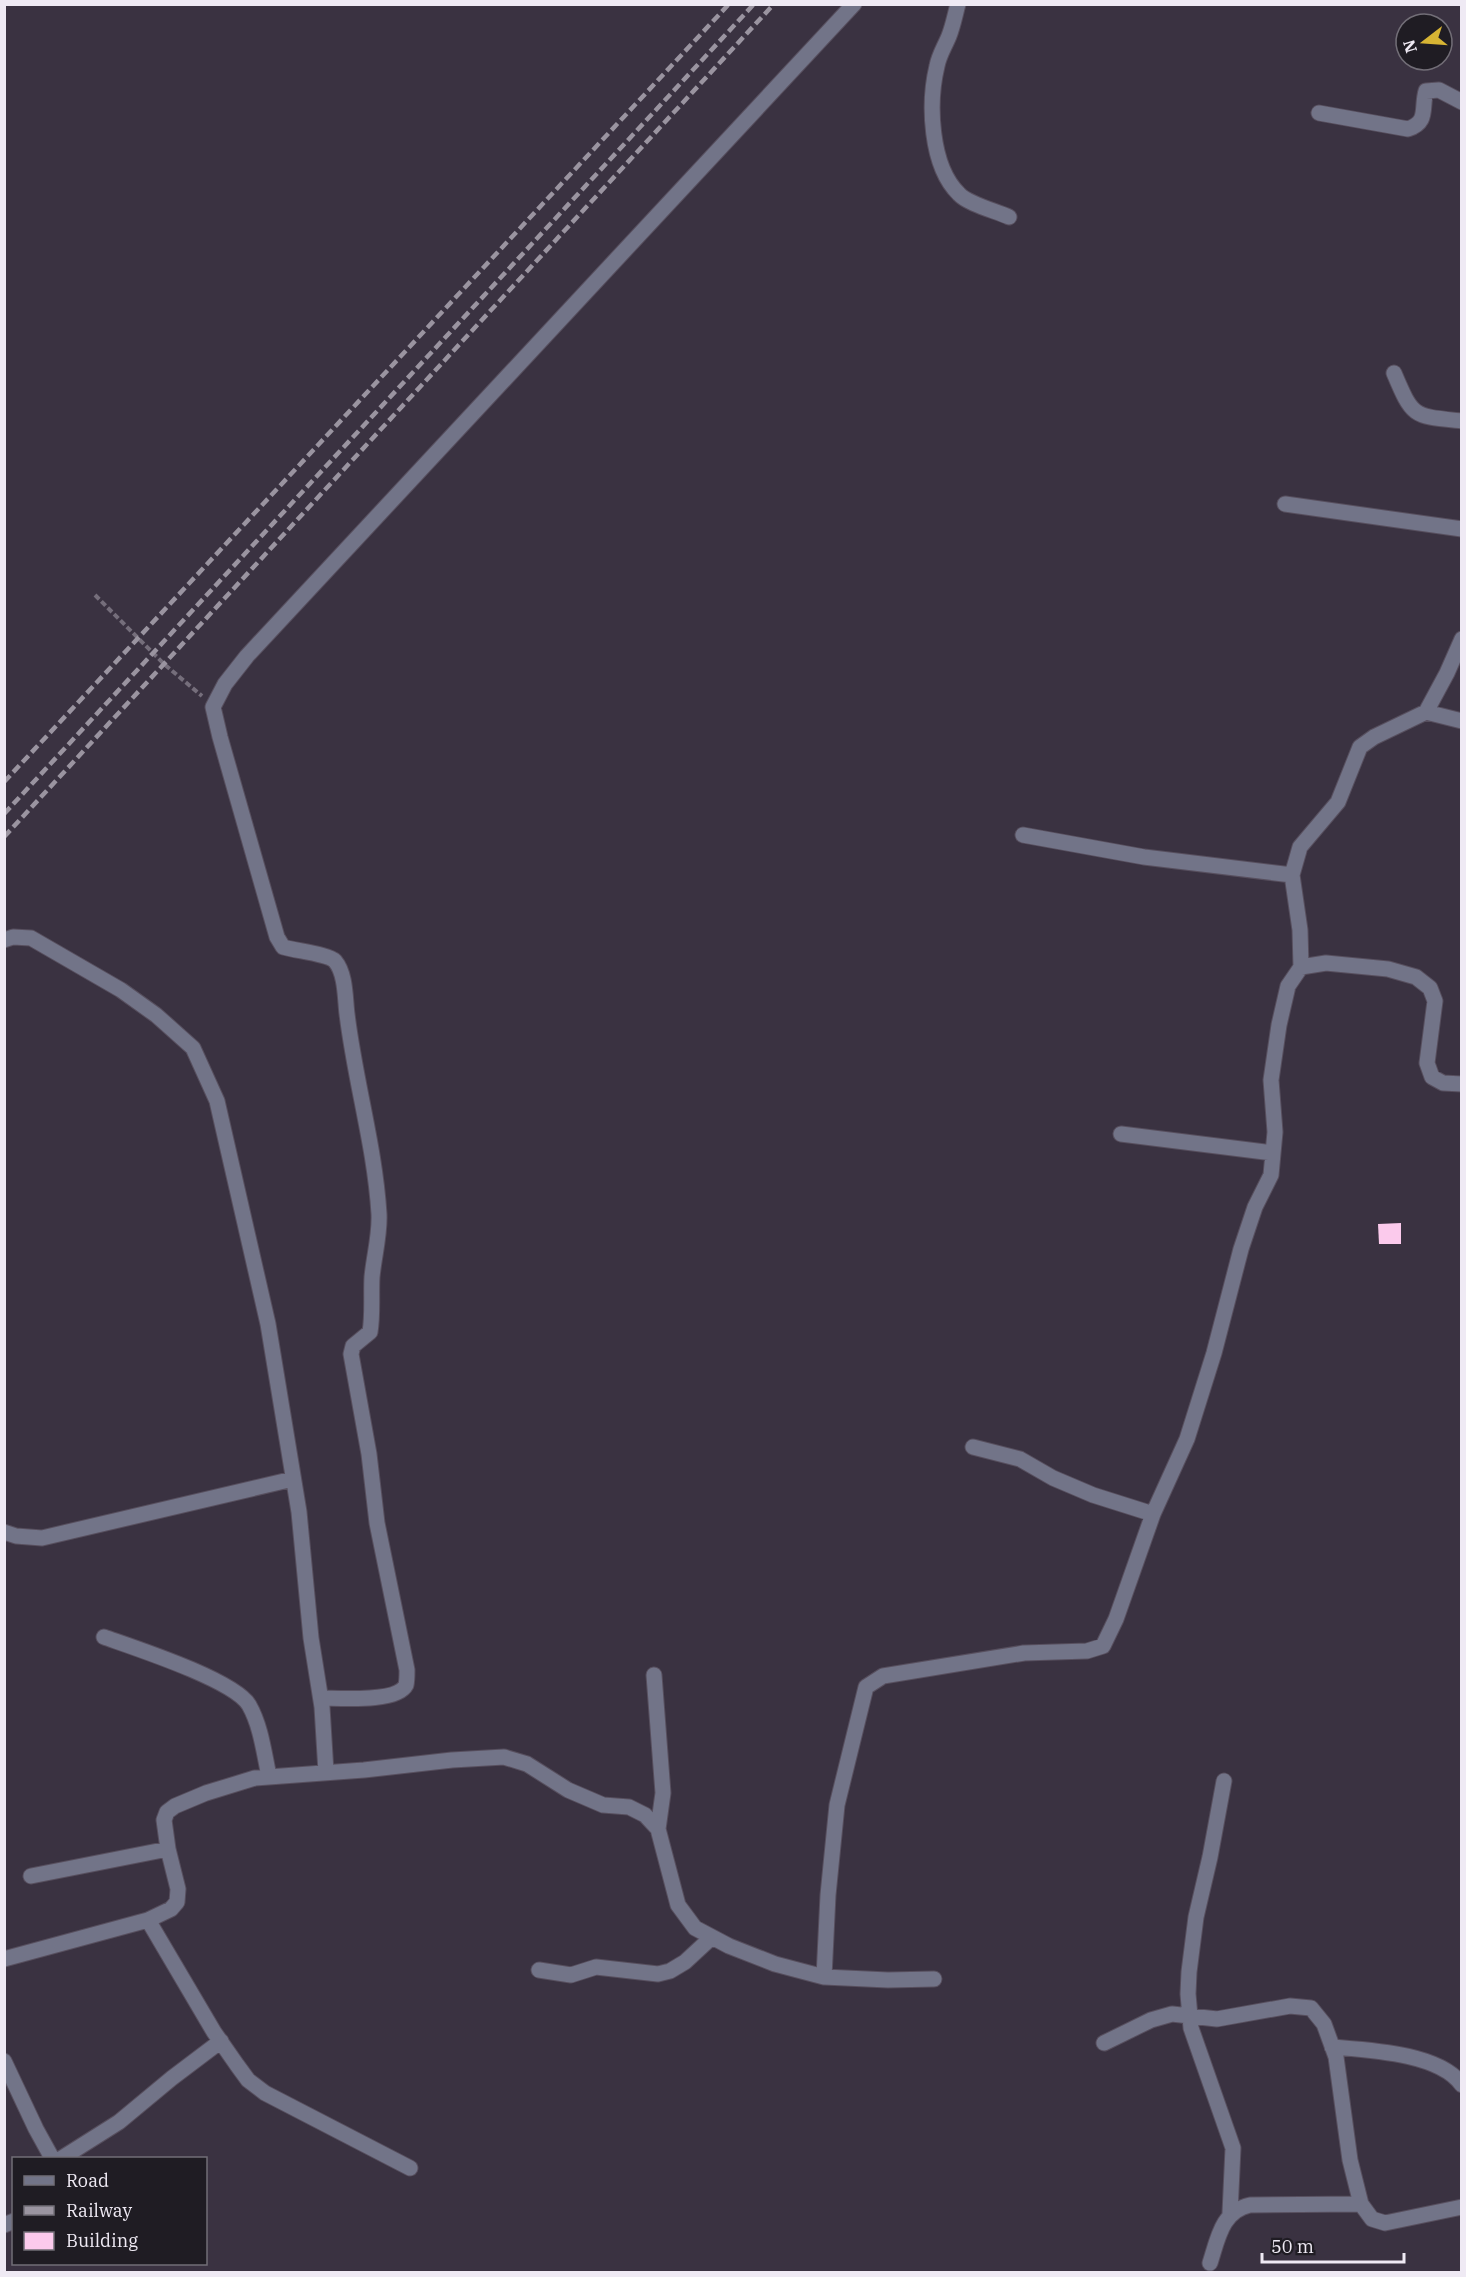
<svg xmlns="http://www.w3.org/2000/svg" width="1466" height="2277" font-family="'IBM Plex Serif',serif">
<rect width="100%" height="100%" fill="#3a3241"/>
<path fill="#fbcaec" d="M1401 1223V1244H1379L1378 1224Z"/>
<g fill="none" stroke-linecap="round" stroke-linejoin="round">
<defs>
<path id="minor" d="M958 4C955 15 953 26 949 36 945 46 939 55 937 66 928 103 930 166 959 194 968 204 996 211 1009 217
M1319 113 1408 129C1429 122 1421 108 1426 91L1439 90 1462 102
M1394 373C1413 418 1413 416 1462 421
M1285 504 1462 529
M1426 712 1462 721
M1023 835 1144 857 1292 875
M4 940 13 937 31 938 121 990 156 1015 193 1048 217 1101 268 1324 299 1512 311 1638 322 1707 326 1772
M1301 967 1300 930 1292 875 1300 847 1338 802 1360 747 1374 737 1426 712 1447 673 1462 639
M1121 1134 1273 1153
M973 1447 1020 1459 1053 1478 1093 1495 1153 1514
M4 1532 16 1536 42 1538 293 1479
M104 1637C135 1648 234 1680 249 1705 261 1726 264 1753 269 1776
M654 1675 663 1793 658 1829
M321 1698C339 1698 397 1703 406 1685 407 1681 407 1674 407 1670L377 1523 369 1454 351 1354 353 1346 370 1332C373 1314 371 1296 372 1277 374 1256 380 1235 379 1214 375 1147 355 1081 347 1014 345 999 346 974 335 961 328 954 296 951 283 947L277 937 220 737 213 707 225 684 247 656 854 4
M1224 1781 1210 1857 1196 1917 1189 1972 1188 1994 1191 2028 1233 2148 1230 2213
M31 1876 168 1849
M148 1920 214 2032 237 2065 248 2080 265 2093 410 2168
M4 1959 148 1920 171 1909 177 1902 178 1889 168 1849 164 1820 167 1812 175 1806 206 1793 255 1778 364 1770 452 1760 504 1757 527 1764 568 1790 603 1805 629 1807 645 1815 658 1829 678 1905 695 1928 729 1946 775 1964 824 1977 828 1895 837 1805 866 1687 883 1676 1024 1653 1087 1651 1103 1646 1116 1619 1153 1514 1187 1439 1214 1353 1241 1249 1255 1207 1271 1175 1275 1132 1271 1080 1279 1025 1288 986 1301 967 1326 963 1388 969 1416 977 1430 988 1435 1001 1427 1063 1432 1077 1443 1083 1462 1084
M539 1970 571 1975 596 1967 658 1974 670 1971 685 1962 712 1937
M824 1977 888 1980 934 1979
M1104 2043 1151 2020 1172 2014 1217 2019 1290 2006 1311 2008 1324 2024 1336 2057 1350 2160 1361 2204 1372 2219 1385 2223 1462 2207
M1332 2047C1368 2050 1440 2053 1462 2085
M4 2061 36 2129 52 2158
M62 2158 119 2122 172 2078 221 2041
M4 2225 14 2221
M1210 2263C1218 2238 1222 2211 1250 2205L1361 2204"/>
</defs>
<use href="#minor" stroke="#574f5e" stroke-width="17"/>
<path stroke="#756e7b" stroke-width="4" stroke-dasharray="6 3" stroke-linecap="butt" d="M95 595 164 664 202 696"/>
<use href="#minor" stroke="#727488" stroke-width="15"/>
<path stroke="#9a94a0" stroke-width="4.5" stroke-dasharray="9 4.5" stroke-linecap="butt" d="M4 782 729 4
M4 814 754 4
M4 837 774 4"/>
</g>
<rect width="1466" height="2277" fill="none" stroke="#efeaf4" stroke-width="12"/>
<rect x="12" y="2157" width="195" height="108" fill="#1f1c23" stroke="#726e77" stroke-width="1.5"/>
<rect x="24" y="2176" width="30" height="9" fill="#727488" stroke="#726e77" stroke-width="1.5"/>
<text x="66" y="2187" font-size="18" fill="#efeaf4">Road</text>
<rect x="24" y="2206" width="30" height="9" fill="#9a94a0" stroke="#726e77" stroke-width="1.5"/>
<text x="66" y="2217" font-size="18" fill="#efeaf4">Railway</text>
<rect x="24" y="2232" width="30" height="18" fill="#fbcaec" stroke="#726e77" stroke-width="1.5"/>
<text x="66" y="2247" font-size="18" fill="#efeaf4">Building</text>
<g transform="translate(1424 42) rotate(253)"><circle r="28" fill="#1f1c23" stroke="#726e77" stroke-width="1.5"/>
<path d="M0-4.5L10 22L0 15L-10 22Z" fill="#d7b434"/>
<text y="-9" font-size="16" font-weight="bold" text-anchor="middle" fill="#efeaf4">N</text>
</g>
<path d="M1262 2253v9h142v-9" fill="none" stroke="#efeaf4" stroke-width="3"/>
<text x="1271" y="2253" font-size="18" fill="#efeaf4" stroke="#1f1c23" stroke-width="4.5" paint-order="stroke">50 m</text>
</svg>
